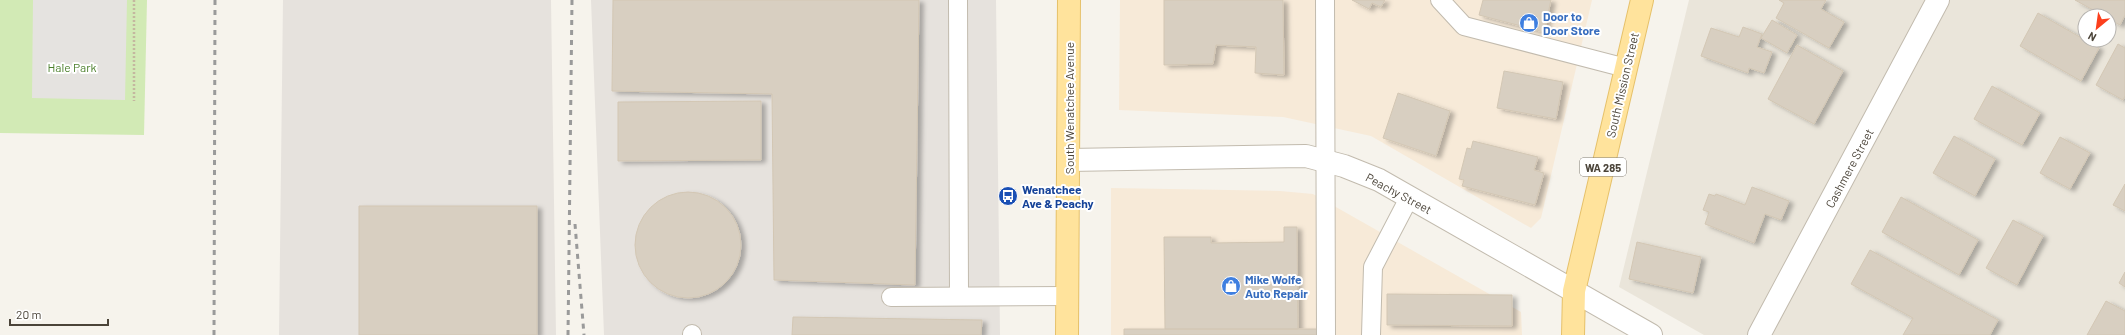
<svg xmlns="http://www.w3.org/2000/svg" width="2125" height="335" font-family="Barlow,sans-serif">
<defs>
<filter id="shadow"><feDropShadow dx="4.5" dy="2.5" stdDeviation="2" flood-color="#0004"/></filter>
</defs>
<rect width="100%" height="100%" fill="#f6f3ec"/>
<path fill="#eae5da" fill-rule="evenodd" d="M1689 0H2125V335H1704L1619 287ZM2085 16H2109V40H2085Z"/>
<path fill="#f7ead8" d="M1120 0H1592L1541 218 1531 228 1371 136 1283 117 1119 110Z
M1111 188 1280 191 1313 194 1521 312 1522 335H1111Z"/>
<path fill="#e6e2dd" d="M283 0H551L556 335H279Z
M591 0H996L1000 335H604Z"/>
<path fill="#d2eab5" d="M0 0H147L144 135 0 133Z"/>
<path fill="#e5e3e0" d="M33 0H127L125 100 32 98Z"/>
<path fill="#d8cfc1" stroke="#d3c7b4" filter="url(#shadow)" d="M613 0H919L915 285 774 280 772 94 612 91Z
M1164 0H1283L1284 75 1255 73 1256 47 1216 45 1213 64 1164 65Z
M1352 0H1385L1381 7 1372 3 1369 9Z
M1483 0H1551L1544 32 1479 15Z
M1779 0H1826L1821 9 1844 22 1829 48 1776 18 1784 3Z
M2075 0H2125V15L2120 25 2109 19V16H2104Z
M2038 13 2099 48 2081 81 2020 46Z
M1772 20 1797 35 1787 53 1761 38Z
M1743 27 1762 34 1757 47 1772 52 1764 73 1749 68 1748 73 1701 56 1711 28 1739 37Z
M2118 44 2125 48V96L2123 100 2096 85Z
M1797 45 1843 71 1814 124 1768 99Z
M1504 71 1563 82 1556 119 1497 108Z
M1992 86 2040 113 2022 145 1974 119Z
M1398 93 1450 111 1436 156 1383 138Z
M761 101V160L618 161V102Z
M1954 136 1995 159 1975 196 1933 173Z
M2060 137 2090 153 2070 189 2040 173Z
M1473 141 1538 157 1534 170 1544 173 1535 205 1462 186 1464 180 1459 179 1467 148 1471 149Z
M2125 184V211L2113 205Z
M1752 187 1789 201 1781 220 1765 214 1754 243 1705 224 1709 212 1703 210 1709 194 1715 196 1716 194 1745 205Z
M635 245a53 53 0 1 1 106 0a53 53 0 1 1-106 0Z
M1901 197 1978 240 1959 275 1882 232Z
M359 206H537V335H359Z
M2013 220 2043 236 2017 285 1986 268Z
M1284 227H1297L1298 329H1165L1164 237H1211V243L1284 242Z
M1637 242 1701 257 1693 293 1629 279Z
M1870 250 1998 320 1990 335H1903L1913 318 1851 284Z
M2125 272V287L2119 283Z
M1387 294 1512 295V326L1387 325Z
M2106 301 2125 311V335H2087Z
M793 317 982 320 981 335H792Z
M1124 329H1318V335H1124Z"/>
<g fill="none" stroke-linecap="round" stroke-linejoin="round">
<defs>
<path id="lane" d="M958 0 959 296
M1325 0 1326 335
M1440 0 1464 26 1626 68
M891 297 1068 296
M692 334V335
M1371 335 1373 267 1409 198"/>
<path id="street" d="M1069 160 1306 156 1344 166 1379 180 1651 335
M1759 335 1938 0"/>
<path id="primary" d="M1067 335 1069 0
M1573 335 1574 291 1642 0"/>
</defs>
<use href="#lane" stroke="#c2bbae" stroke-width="20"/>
<use href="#street" stroke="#c2bbae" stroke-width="24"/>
<use href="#primary" stroke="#e6c16a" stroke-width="24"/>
<path stroke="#c4b79f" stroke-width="2.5" stroke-dasharray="2 2" stroke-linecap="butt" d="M134 0V101"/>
<use href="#lane" stroke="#fff" stroke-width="18"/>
<use href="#street" stroke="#fff" stroke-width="22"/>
<use href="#primary" stroke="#ffe39c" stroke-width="22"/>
<path stroke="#9a9a9a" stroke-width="3" stroke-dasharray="5 5" stroke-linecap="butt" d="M575 224 584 335
M214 335 215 0
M568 335 572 0"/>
</g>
<defs>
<symbol id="shop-disc" viewBox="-11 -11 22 22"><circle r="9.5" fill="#3f7fe0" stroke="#fff"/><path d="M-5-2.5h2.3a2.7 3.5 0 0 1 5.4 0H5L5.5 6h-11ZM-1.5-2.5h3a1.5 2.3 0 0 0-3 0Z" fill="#fff"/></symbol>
<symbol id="bus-disc" viewBox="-11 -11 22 22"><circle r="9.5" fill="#1a4fb4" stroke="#fff"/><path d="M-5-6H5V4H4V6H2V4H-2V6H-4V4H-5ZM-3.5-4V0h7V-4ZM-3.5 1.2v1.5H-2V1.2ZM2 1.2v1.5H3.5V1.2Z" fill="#fff"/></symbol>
</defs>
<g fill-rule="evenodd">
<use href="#shop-disc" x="1518" y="12" width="22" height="22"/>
<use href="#bus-disc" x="997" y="185" width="22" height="22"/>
<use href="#shop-disc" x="1220" y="275" width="22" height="22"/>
</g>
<g text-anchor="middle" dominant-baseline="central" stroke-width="4" stroke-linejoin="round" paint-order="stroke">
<rect fill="#fff" stroke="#817c74" stroke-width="1" x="1580" y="158" width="46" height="18" rx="3"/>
<g font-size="11" font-weight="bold" fill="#4b4439">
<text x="1603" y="167">WA 285</text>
</g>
<g font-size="12" font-weight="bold" fill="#366cbe" stroke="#fff" text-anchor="start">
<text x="1543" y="16">Door to<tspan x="1543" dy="14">Door Store</tspan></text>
<text x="1245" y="279">Mike Wolfe<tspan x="1245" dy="14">Auto Repair</tspan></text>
</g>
<g font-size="12" fill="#4a7f2a" stroke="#fff">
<text x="72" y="67">Hale Park</text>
</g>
<g font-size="12" fill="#4b4439" stroke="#fff">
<text transform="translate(1622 85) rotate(-77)">South Mission Street</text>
<text transform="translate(1069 108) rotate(-90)">South Wenatchee Avenue</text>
<text transform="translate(1849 168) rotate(-62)">Cashmere Street</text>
<text transform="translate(1399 193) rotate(28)">Peachy Street</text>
</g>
<g font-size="12" font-weight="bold" fill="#164399" stroke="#fff" text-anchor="start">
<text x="1022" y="189">Wenatchee<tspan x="1022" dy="14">Ave &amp; Peachy</tspan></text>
</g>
</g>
<g transform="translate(2097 28) rotate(209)"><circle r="19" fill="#ffffff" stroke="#b7b4b0"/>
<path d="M0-3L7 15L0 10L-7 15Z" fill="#fc3f1d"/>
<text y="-6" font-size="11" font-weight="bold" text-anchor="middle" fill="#4b4439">N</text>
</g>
<path d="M10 319v6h98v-6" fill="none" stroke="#4b4439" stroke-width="2"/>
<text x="16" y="319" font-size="12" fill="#4b4439" stroke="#ffffff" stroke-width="3" paint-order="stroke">20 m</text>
</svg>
